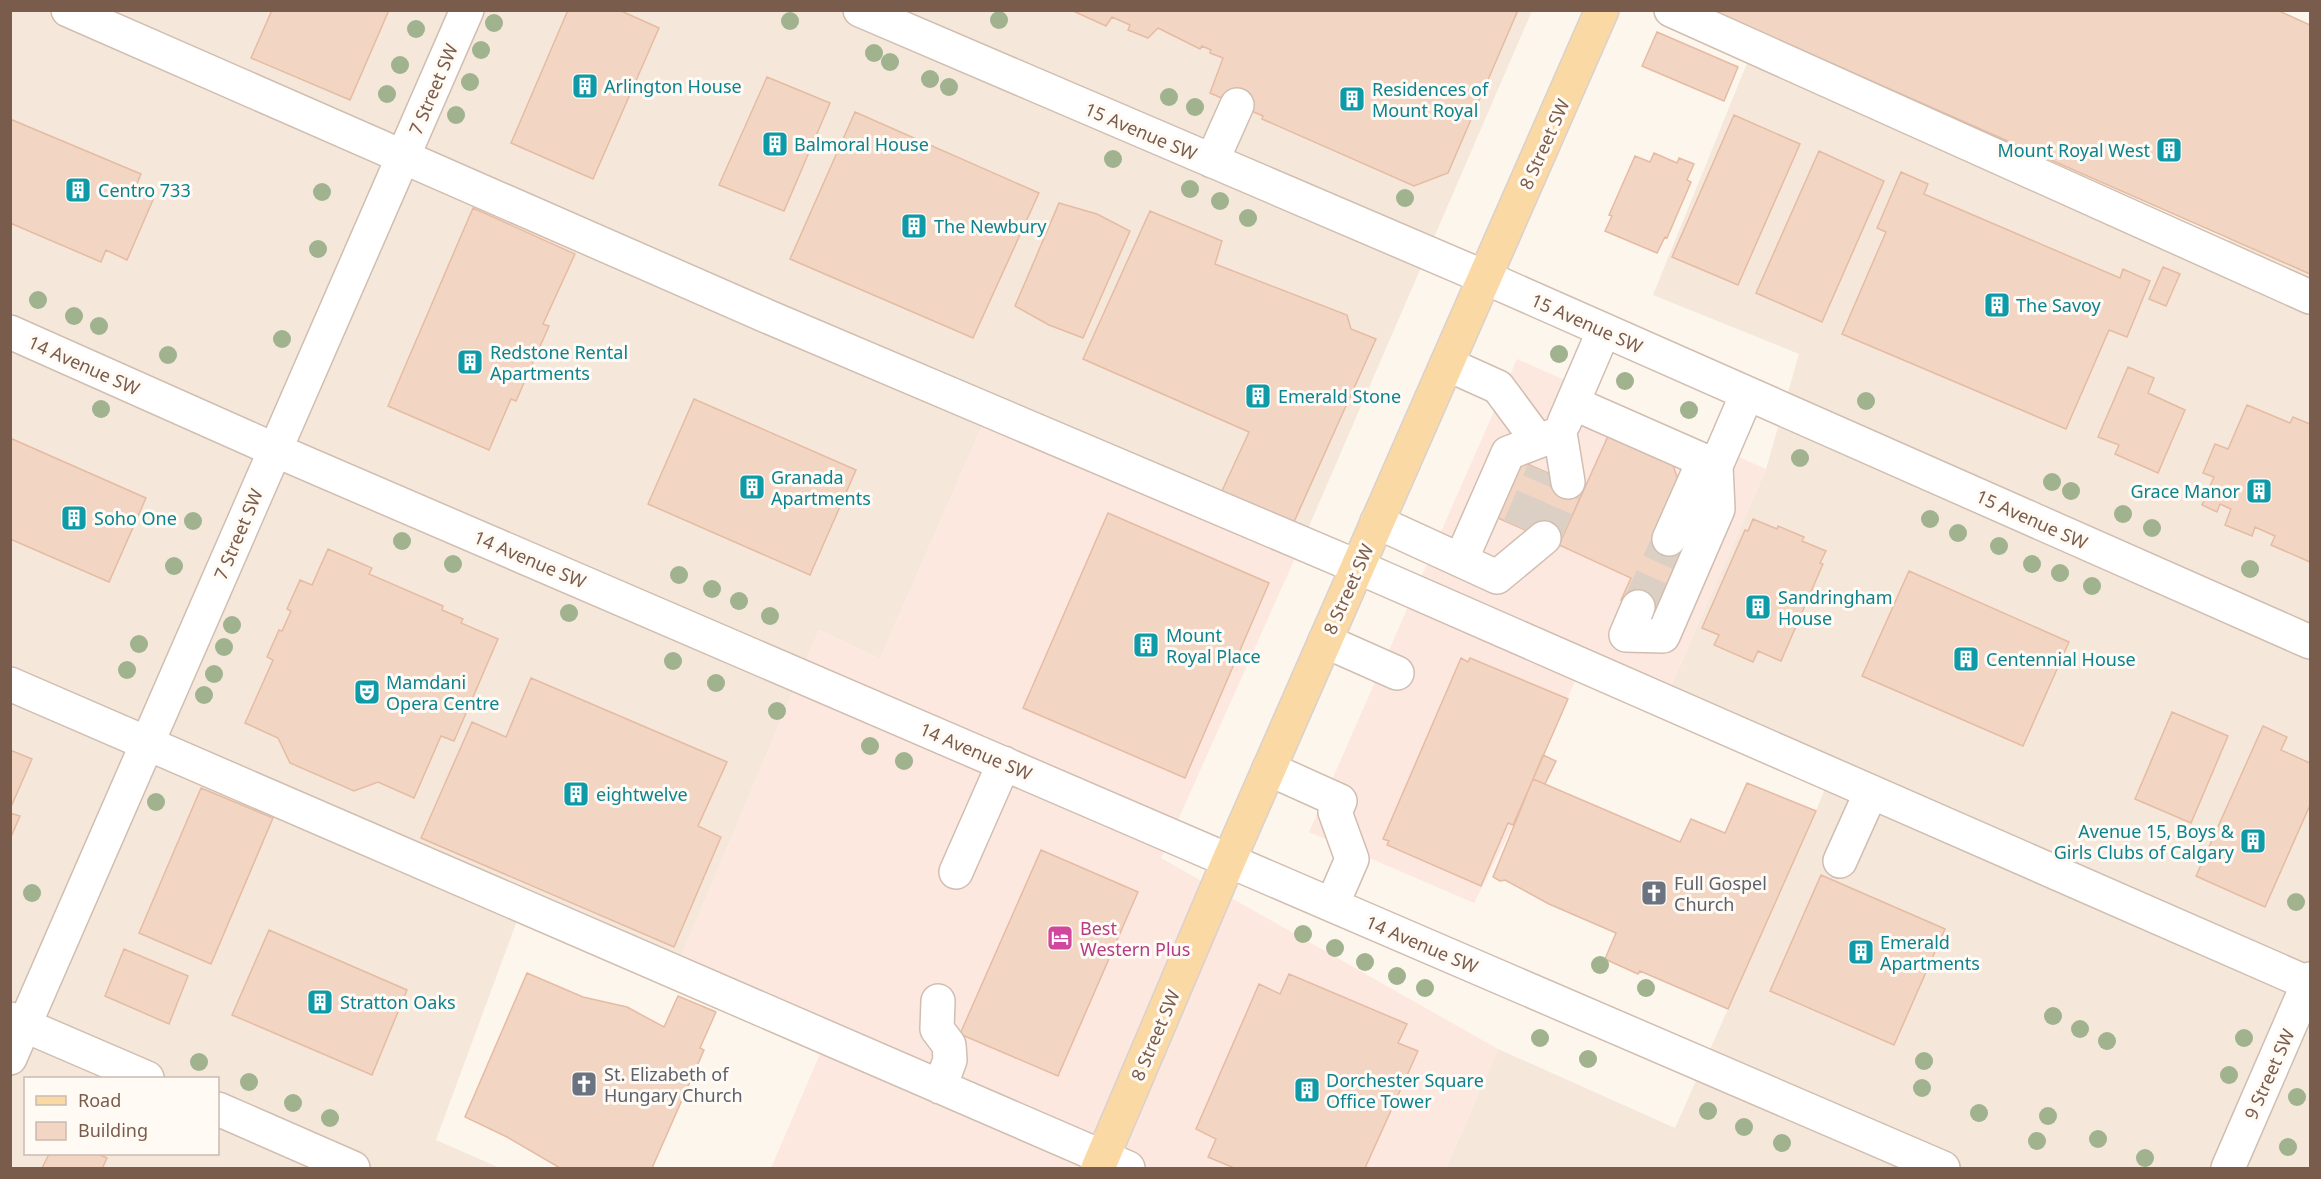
<svg xmlns="http://www.w3.org/2000/svg" width="2321" height="1179" font-family="'Noto Sans',sans-serif">
<rect width="100%" height="100%" fill="#fdf6ec"/>
<path fill="#f5e8da" fill-rule="evenodd" d="M10 11H1532L1300 547 990 408 880 659 819 630 682 955 528 891 436 1140 500 1168H11ZM26 1078H218V1154H26Z
M1754 46 2225 249 2310 63V1168H1446L1498 1049 1675 1128 1815 814 1831 772 1671 686 1766 469 1799 354 1653 295Z"/>
<path fill="#fde8e0" d="M1517 359 1766 469 1671 686 1584 660 1513 825 1474 903 1309 832Z
M990 408 1300 547 1161 858 1498 1049 1446 1168H771L828 1035 682 955 819 630 880 659Z"/>
<path fill="#f3d5c3" stroke="#e6bba3" stroke-width="1.5" d="M272 10H389L350 100 251 58Z
M568 10H619L659 28 593 179 511 143Z
M1071 10H1518L1448 173 1414 186 1262 119 1263 116 1210 93 1223 58 1210 53 1211 50 1202 46 1200 49 1158 28 1148 38 1128 30 1130 25 1112 17 1106 26Z
M1710 10H2277L2310 25V274Z
M1657 32 1738 67 1724 101 1642 66Z
M767 77 830 103 784 211 719 185Z
M855 112 1039 193 973 338 790 259Z
M1734 115 1800 144 1738 285 1672 257Z
M10 119 141 174 136 186 155 195 127 260 106 250 101 262 10 223Z
M1819 151 1884 181 1822 322 1756 293Z
M1654 153 1677 163 1679 158 1694 164 1687 180 1691 182 1667 238 1665 237 1657 253 1605 231 1612 216 1609 215 1635 156 1650 162Z
M1901 172 1928 184 1924 194 2120 278 2123 269 2150 281 2127 337 2109 330 2066 429 1842 334 1886 232 1877 228Z
M1059 203 1097 214 1130 231 1083 338 1049 325 1015 306Z
M473 208 575 254 543 324 549 326 516 401 511 399 489 450 388 406Z
M1150 211 1222 241 1215 264 1347 315 1351 329 1376 339 1293 524 1221 493 1249 432 1083 359Z
M2163 267 2180 274 2166 306 2149 299Z
M2128 367 2154 378 2148 393 2185 410 2158 473 2115 454 2119 445 2098 437Z
M694 399 856 470 810 575 648 504Z
M2247 405 2290 423 2293 417 2310 424V562L2271 545 2275 536 2255 527 2252 536 2225 525 2231 509 2220 504 2217 512 2202 505 2214 477 2203 473 2215 444 2228 449Z
M1609 434 1672 462 1678 480 1684 545 1654 614 1621 600 1631 578 1559 545Z
M10 438 146 498 109 582 10 539Z
M1514 458 1584 489 1559 545 1489 514Z
M1108 513 1269 583 1185 778 1023 708Z
M1753 519 1777 529 1778 526 1804 537 1802 541 1826 551 1820 563 1823 564 1781 661 1758 651 1753 662 1714 645 1719 635 1702 628 1745 530 1748 531Z
M328 549 372 568 369 574 443 606 442 610 463 619 461 623 498 639 454 741 441 736 414 798 378 782 354 791 290 763 278 738 245 723 273 660 267 657 279 630 282 631 291 611 287 609 300 580 312 585Z
M1909 571 2069 642 2023 746 1862 676Z
M1461 658 1468 662 1470 658 1568 699 1513 825 1508 823 1481 886 1387 845 1389 841 1383 839Z
M531 678 727 762 698 826 721 837 674 947 421 838 472 722 506 737Z
M2172 712 2228 736 2191 823 2135 799Z
M2263 726 2287 737 2281 750 2310 763V805L2265 907 2196 876Z
M10 750 32 759 10 809Z
M1543 755 1556 761 1545 784 1533 779Z
M1533 779 1680 842 1691 819 1725 833 1747 783 1816 811 1728 1009 1640 971 1638 974 1605 959 1616 933 1549 904 1505 880 1500 881 1493 877Z
M201 788 273 818 211 964 139 933Z
M10 813 20 816 10 839Z
M1041 850 1138 892 1058 1076 960 1034Z
M1821 875 1945 929 1894 1045 1770 991Z
M269 930 407 990 372 1075 232 1015Z
M124 949 188 976 169 1024 105 996Z
M527 973 583 997 627 1007 664 1027 678 996 716 1012 700 1048 704 1050 652 1168H560L507 1137 465 1117Z
M1289 974 1407 1024 1398 1043 1418 1051 1365 1168H1234L1208 1157 1216 1139 1196 1129 1259 984 1280 994Z
M49 1154H98L107 1158 103 1167 106 1168H42Z"/>
<g fill="none" stroke-linecap="round" stroke-linejoin="round">
<path stroke="#dcd0c4" stroke-width="33" stroke-dasharray="33 16" stroke-linecap="butt" d="M1519 527 1543 471
M1544 538 1568 482
M1638 607 1669 539"/>
<defs>
<path id="minor" d="M68 10 771 318 1358 567 2310 984
M860 10 1484 277 2310 642
M1671 10 2310 297
M1212 161 1237 105
M10 332 275 450 1943 1168
M1447 364 1498 387 1538 441
M1573 403 1716 466 1747 394
M1564 423 1604 330
M1377 522 1497 577
M1669 539 1704 460
M1461 560 1508 453 1560 433 1568 482
M1497 577 1544 538
M1638 607 1626 635 1663 636 1718 509 1716 466
M1325 641 1397 673
M10 684 1128 1168
M1269 769 1340 801 1335 812 1352 859 1332 905
M1840 861 1871 792
M956 872 1004 763
M938 1001 937 1029 949 1045 950 1060 940 1087
M10 1019 147 1078
M10 1058 467 10
M218 1109 353 1168
M2228 1168 2310 979"/>
<path id="major" d="M1098 1168 1229 860 1602 10"/>
</defs>
<use href="#minor" stroke="#d1beb0" stroke-width="36"/>
<use href="#major" stroke="#dad1cd" stroke-width="36"/>
<use href="#minor" stroke="#fff" stroke-width="33"/>
<use href="#major" stroke="#fbd9a5" stroke-width="33"/>
</g>
<g fill="#a0b28e">
<circle cx="999" cy="20" r="9"/>
<circle cx="790" cy="21" r="9"/>
<circle cx="494" cy="23" r="9"/>
<circle cx="416" cy="29" r="9"/>
<circle cx="481" cy="50" r="9"/>
<circle cx="874" cy="53" r="9"/>
<circle cx="890" cy="62" r="9"/>
<circle cx="400" cy="65" r="9"/>
<circle cx="930" cy="79" r="9"/>
<circle cx="470" cy="82" r="9"/>
<circle cx="949" cy="87" r="9"/>
<circle cx="387" cy="94" r="9"/>
<circle cx="1169" cy="97" r="9"/>
<circle cx="1195" cy="107" r="9"/>
<circle cx="456" cy="115" r="9"/>
<circle cx="1113" cy="159" r="9"/>
<circle cx="1190" cy="189" r="9"/>
<circle cx="322" cy="192" r="9"/>
<circle cx="1405" cy="198" r="9"/>
<circle cx="1220" cy="201" r="9"/>
<circle cx="1248" cy="218" r="9"/>
<circle cx="318" cy="249" r="9"/>
<circle cx="38" cy="300" r="9"/>
<circle cx="74" cy="316" r="9"/>
<circle cx="99" cy="326" r="9"/>
<circle cx="282" cy="339" r="9"/>
<circle cx="1559" cy="354" r="9"/>
<circle cx="168" cy="355" r="9"/>
<circle cx="1625" cy="381" r="9"/>
<circle cx="1866" cy="401" r="9"/>
<circle cx="101" cy="409" r="9"/>
<circle cx="1689" cy="410" r="9"/>
<circle cx="1800" cy="458" r="9"/>
<circle cx="2052" cy="482" r="9"/>
<circle cx="2071" cy="491" r="9"/>
<circle cx="2123" cy="514" r="9"/>
<circle cx="1930" cy="519" r="9"/>
<circle cx="193" cy="521" r="9"/>
<circle cx="2152" cy="528" r="9"/>
<circle cx="1958" cy="533" r="9"/>
<circle cx="402" cy="541" r="9"/>
<circle cx="1999" cy="546" r="9"/>
<circle cx="453" cy="564" r="9"/>
<circle cx="2032" cy="564" r="9"/>
<circle cx="174" cy="566" r="9"/>
<circle cx="2250" cy="569" r="9"/>
<circle cx="2060" cy="573" r="9"/>
<circle cx="679" cy="575" r="9"/>
<circle cx="2092" cy="586" r="9"/>
<circle cx="712" cy="589" r="9"/>
<circle cx="739" cy="601" r="9"/>
<circle cx="569" cy="613" r="9"/>
<circle cx="770" cy="616" r="9"/>
<circle cx="232" cy="625" r="9"/>
<circle cx="139" cy="644" r="9"/>
<circle cx="224" cy="647" r="9"/>
<circle cx="673" cy="661" r="9"/>
<circle cx="127" cy="670" r="9"/>
<circle cx="214" cy="674" r="9"/>
<circle cx="716" cy="683" r="9"/>
<circle cx="204" cy="695" r="9"/>
<circle cx="777" cy="711" r="9"/>
<circle cx="870" cy="746" r="9"/>
<circle cx="904" cy="761" r="9"/>
<circle cx="156" cy="802" r="9"/>
<circle cx="32" cy="893" r="9"/>
<circle cx="2296" cy="902" r="9"/>
<circle cx="1303" cy="934" r="9"/>
<circle cx="1335" cy="948" r="9"/>
<circle cx="1365" cy="962" r="9"/>
<circle cx="1600" cy="965" r="9"/>
<circle cx="1397" cy="976" r="9"/>
<circle cx="1425" cy="988" r="9"/>
<circle cx="1646" cy="988" r="9"/>
<circle cx="2053" cy="1016" r="9"/>
<circle cx="2080" cy="1029" r="9"/>
<circle cx="1540" cy="1038" r="9"/>
<circle cx="2244" cy="1038" r="9"/>
<circle cx="2107" cy="1041" r="9"/>
<circle cx="1588" cy="1059" r="9"/>
<circle cx="1924" cy="1061" r="9"/>
<circle cx="199" cy="1062" r="9"/>
<circle cx="2229" cy="1075" r="9"/>
<circle cx="249" cy="1082" r="9"/>
<circle cx="1922" cy="1088" r="9"/>
<circle cx="2297" cy="1097" r="9"/>
<circle cx="293" cy="1103" r="9"/>
<circle cx="1708" cy="1111" r="9"/>
<circle cx="1979" cy="1113" r="9"/>
<circle cx="2048" cy="1116" r="9"/>
<circle cx="330" cy="1118" r="9"/>
<circle cx="1744" cy="1127" r="9"/>
<circle cx="2098" cy="1139" r="9"/>
<circle cx="2037" cy="1141" r="9"/>
<circle cx="1782" cy="1143" r="9"/>
<circle cx="2288" cy="1147" r="9"/>
<circle cx="2145" cy="1158" r="9"/>
</g>
<defs>
<symbol id="building-square" viewBox="-11 -11 22 22"><rect x="-9" y="-9" width="18" height="18" rx="4" fill="#0f9aa8" stroke="#fffaf3"/><path d="M-4-6H4V6H1V3H-1V6H-4ZM-2.5-4.3h1.7v1.8h-1.7ZM.8-4.3h1.7v1.8H.8ZM-2.5-1h1.7V.8h-1.7ZM.8-1h1.7V.8H.8Z" fill="#fff"/></symbol>
<symbol id="theatre-square" viewBox="-11 -11 22 22"><rect x="-9" y="-9" width="18" height="18" rx="4" fill="#0f9aa8" stroke="#fffaf3"/><path d="M-5-5.5Q0-4 5-5.5V0Q5 5 0 6Q-5 5-5 0ZM-3.3-2.5H-1v1.5H-3.3ZM1-2.5H3.3v1.5H1ZM-2.8 1Q0 5.5 2.8 1Z" fill="#fff"/></symbol>
<symbol id="church-square" viewBox="-11 -11 22 22"><rect x="-9" y="-9" width="18" height="18" rx="4" fill="#6b7280" stroke="#fffaf3"/><path d="M-1.2-6h2.4v3.5h3.3v2.4h-3.3V6h-2.4V-.1h-3.3v-2.4h3.3Z" fill="#fff"/></symbol>
<symbol id="hotel-square" viewBox="-11 -11 22 22"><rect x="-9" y="-9" width="18" height="18" rx="4" fill="#d1479c" stroke="#fffaf3"/><path d="M-6-4.5h1.5V1H6V5H4.5V3h-9V5H-6ZM-4 0a1.8 1.8 0 1 1 3.6 0ZM.5 0V-2.5h3Q6-2.5 6 0Z" fill="#fff"/></symbol>
</defs>
<g fill-rule="evenodd">
<use href="#building-square" x="570" y="71" width="30" height="30"/>
<use href="#building-square" x="1337" y="84" width="30" height="30"/>
<use href="#building-square" x="760" y="129" width="30" height="30"/>
<use href="#building-square" x="2154" y="135" width="30" height="30"/>
<use href="#building-square" x="63" y="175" width="30" height="30"/>
<use href="#building-square" x="899" y="211" width="30" height="30"/>
<use href="#building-square" x="1982" y="290" width="30" height="30"/>
<use href="#building-square" x="455" y="347" width="30" height="30"/>
<use href="#building-square" x="1243" y="381" width="30" height="30"/>
<use href="#building-square" x="737" y="472" width="30" height="30"/>
<use href="#building-square" x="2244" y="476" width="30" height="30"/>
<use href="#building-square" x="59" y="503" width="30" height="30"/>
<use href="#building-square" x="1743" y="592" width="30" height="30"/>
<use href="#building-square" x="1131" y="630" width="30" height="30"/>
<use href="#building-square" x="1951" y="644" width="30" height="30"/>
<use href="#theatre-square" x="352" y="677" width="30" height="30"/>
<use href="#building-square" x="561" y="779" width="30" height="30"/>
<use href="#building-square" x="2238" y="826" width="30" height="30"/>
<use href="#church-square" x="1639" y="878" width="30" height="30"/>
<use href="#hotel-square" x="1045" y="923" width="30" height="30"/>
<use href="#building-square" x="1846" y="937" width="30" height="30"/>
<use href="#building-square" x="305" y="987" width="30" height="30"/>
<use href="#church-square" x="569" y="1069" width="30" height="30"/>
<use href="#building-square" x="1292" y="1075" width="30" height="30"/>
</g>
<g text-anchor="middle" dominant-baseline="central" stroke-width="6" stroke-linejoin="round" paint-order="stroke">
<g font-size="18" fill="#0d838f" stroke="#fffaf3" text-anchor="start">
<text x="604" y="86">Arlington House</text>
<text x="1372" y="89">Residences of<tspan x="1372" dy="21">Mount Royal</tspan></text>
<text x="794" y="144">Balmoral House</text>
<text x="2150" y="150" text-anchor="end">Mount Royal West</text>
<text x="98" y="190">Centro 733</text>
<text x="934" y="226">The Newbury</text>
<text x="2016" y="305">The Savoy</text>
<text x="490" y="352">Redstone Rental<tspan x="490" dy="21">Apartments</tspan></text>
<text x="1278" y="396">Emerald Stone</text>
<text x="771" y="477">Granada<tspan x="771" dy="21">Apartments</tspan></text>
<text x="2240" y="491" text-anchor="end">Grace Manor</text>
<text x="94" y="518">Soho One</text>
<text x="1778" y="597">Sandringham<tspan x="1778" dy="21">House</tspan></text>
<text x="1166" y="635">Mount<tspan x="1166" dy="21">Royal Place</tspan></text>
<text x="1986" y="659">Centennial House</text>
<text x="386" y="682">Mamdani<tspan x="386" dy="21">Opera Centre</tspan></text>
<text x="596" y="794">eightwelve</text>
<text x="2234" y="831" text-anchor="end">Avenue 15, Boys &amp;<tspan x="2234" dy="21">Girls Clubs of Calgary</tspan></text>
<text x="1880" y="942">Emerald<tspan x="1880" dy="21">Apartments</tspan></text>
<text x="340" y="1002">Stratton Oaks</text>
<text x="1326" y="1080">Dorchester Square<tspan x="1326" dy="21">Office Tower</tspan></text>
</g>
<g font-size="18" fill="#7a5c4d" stroke="#fffaf3">
<text transform="translate(433 89) rotate(-67)">7 Street SW</text>
<text transform="translate(1141 131) rotate(23)">15 Avenue SW</text>
<text transform="translate(1544 144) rotate(-66)">8 Street SW</text>
<text transform="translate(1587 323) rotate(24)">15 Avenue SW</text>
<text transform="translate(84 365) rotate(24)">14 Avenue SW</text>
<text transform="translate(2032 519) rotate(24)">15 Avenue SW</text>
<text transform="translate(238 534) rotate(-67)">7 Street SW</text>
<text transform="translate(530 559) rotate(23)">14 Avenue SW</text>
<text transform="translate(1348 589) rotate(-66)">8 Street SW</text>
<text transform="translate(976 751) rotate(23)">14 Avenue SW</text>
<text transform="translate(1422 944) rotate(23)">14 Avenue SW</text>
<text transform="translate(1155 1035) rotate(-67)">8 Street SW</text>
<text transform="translate(2269 1074) rotate(-66)">9 Street SW</text>
</g>
<g font-size="18" fill="#5b616d" stroke="#fffaf3" text-anchor="start">
<text x="1674" y="883">Full Gospel<tspan x="1674" dy="21">Church</tspan></text>
<text x="604" y="1074">St. Elizabeth of<tspan x="604" dy="21">Hungary Church</tspan></text>
</g>
<g font-size="18" fill="#b23c85" stroke="#fffaf3" text-anchor="start">
<text x="1080" y="928">Best<tspan x="1080" dy="21">Western Plus</tspan></text>
</g>
</g>
<rect width="2321" height="1179" fill="none" stroke="#7a5c4d" stroke-width="24"/>
<rect x="24" y="1077" width="195" height="78" fill="#fffaf3" stroke="#cabbb1" stroke-width="1.5"/>
<rect x="36" y="1096" width="30" height="9" fill="#fbd9a5" stroke="#cabbb1" stroke-width="1.5"/>
<text x="78" y="1107" font-size="18" fill="#7a5c4d">Road</text>
<rect x="36" y="1122" width="30" height="18" fill="#f3d5c3" stroke="#cabbb1" stroke-width="1.5"/>
<text x="78" y="1137" font-size="18" fill="#7a5c4d">Building</text>
</svg>
